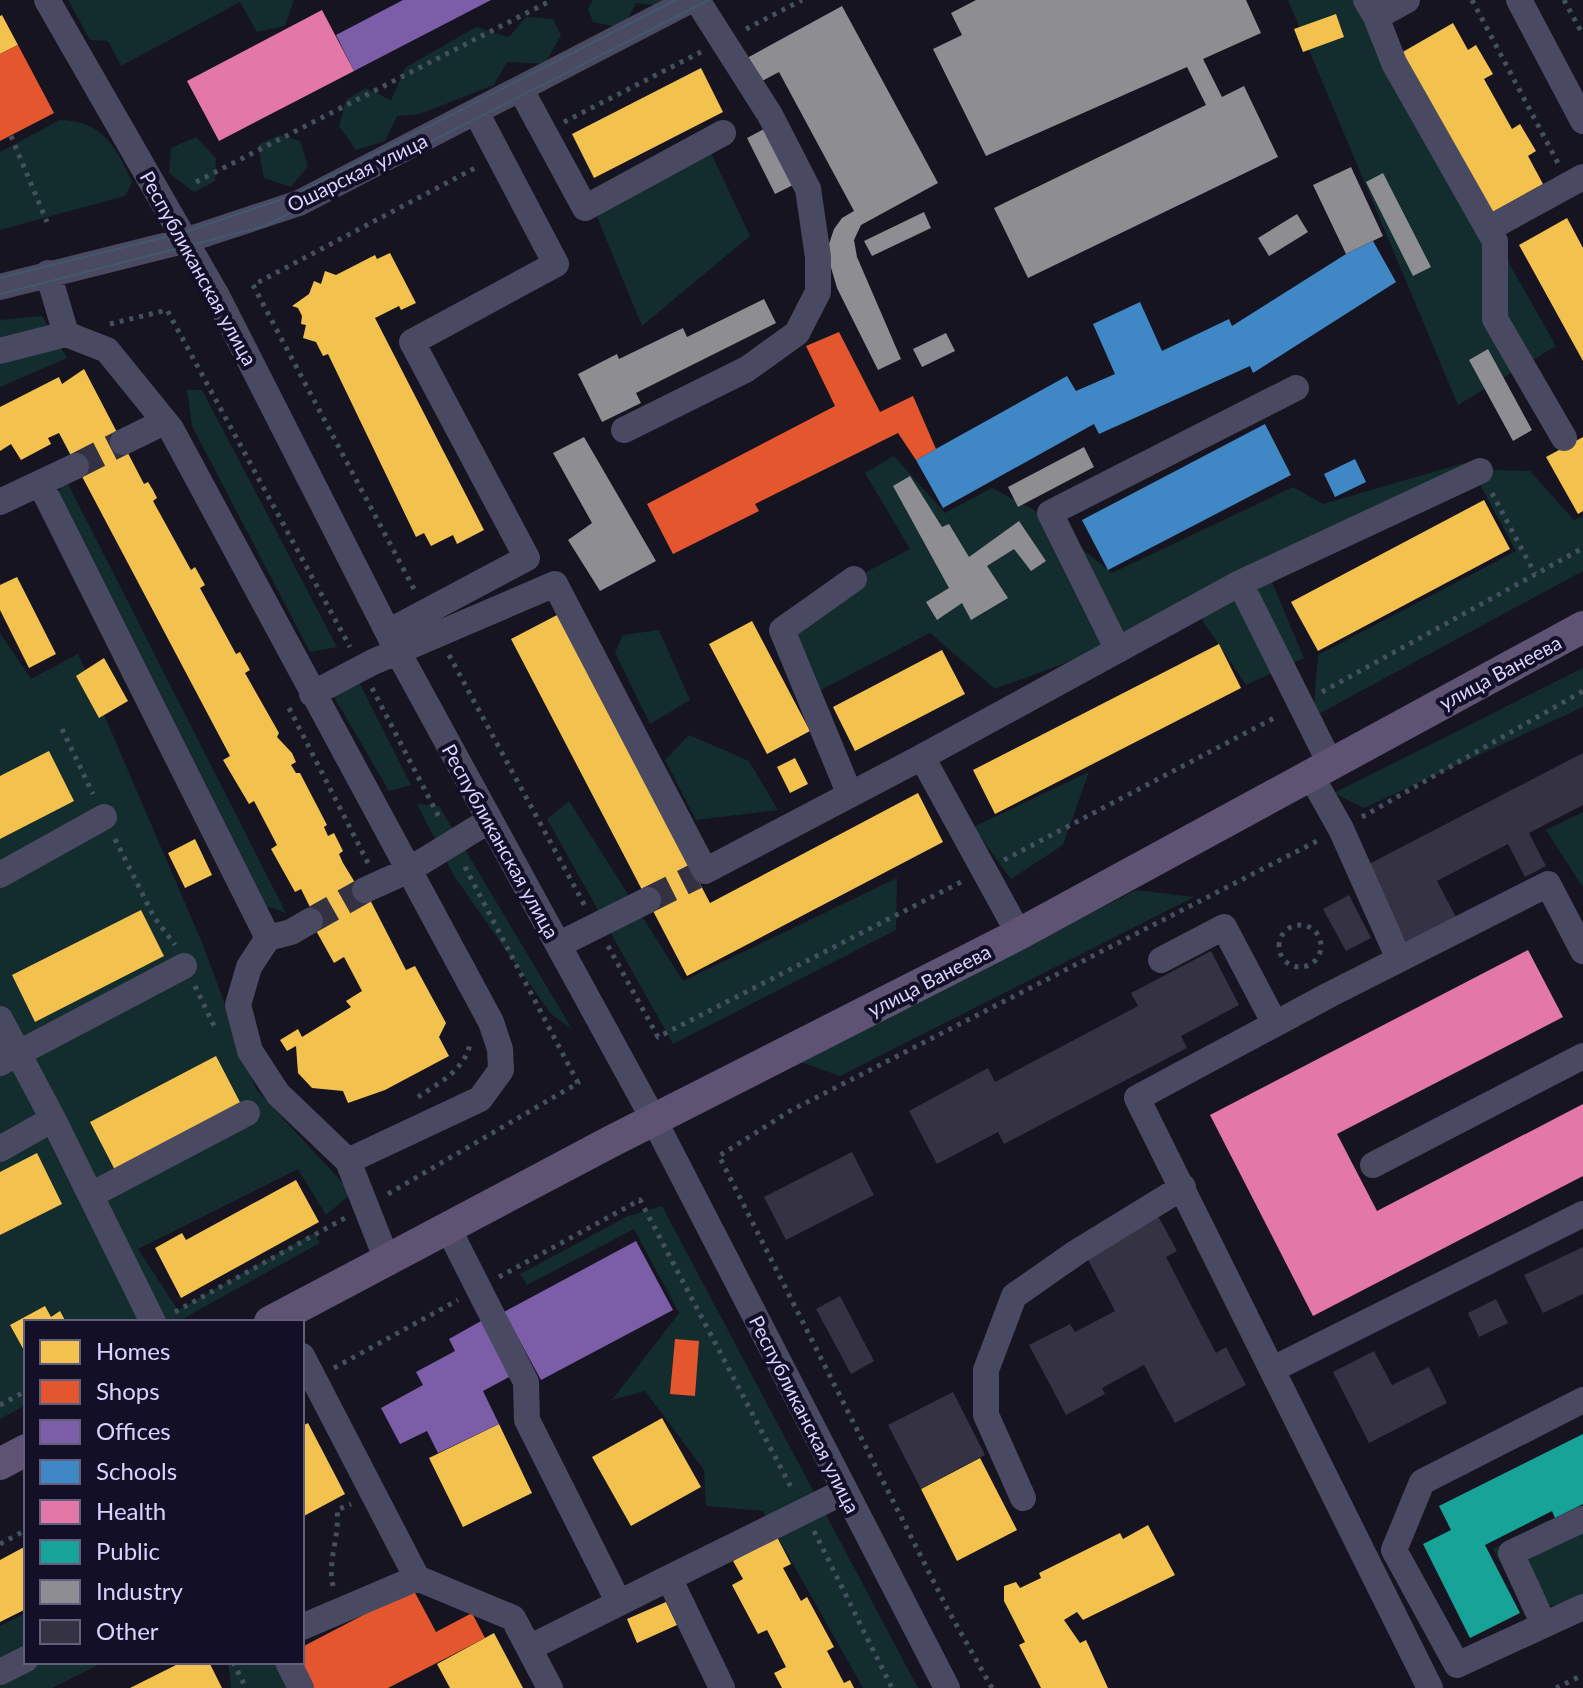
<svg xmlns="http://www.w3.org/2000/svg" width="1583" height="1688" font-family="Lato,sans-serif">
<rect width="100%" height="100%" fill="#161421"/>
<path fill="#132c2d" d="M68 0H294L285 26 257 32 240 2 121 66 108 41 90 40Z
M593 0H669L663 6 636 3 623 28 593 22 588 9Z
M1288 0H1360L1556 346 1458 405Z
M526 17 553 19 561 35 545 64 507 62 494 85 420 114 397 116 385 141 356 150 339 126 346 100 366 88 391 100 405 68 476 27 509 37Z
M60 120C103 121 116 147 132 182L125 196 0 230V152Z
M702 134 750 236 642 326 588 195Z
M279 135 300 141 308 166 291 187 264 178 258 145Z
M196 137 216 158 215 181 194 192 169 173 171 148Z
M42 316 67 358 0 387V320Z
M187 390H202L337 647 310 652 192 426Z
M894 456 945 513 992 488 1034 510 1112 573 1293 487 1323 504 1464 463 1493 470 1530 471 1574 520 1583 516V571L1313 717 1318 655 1516 551 1477 479 1272 582 1304 658 1246 685 1198 614 995 689 930 633 819 691 774 621 910 549 865 473Z
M64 476 286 913 260 904 56 502Z
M659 630 690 700 650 724 615 653 623 635Z
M0 633 31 679 78 654 203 945 256 1089 352 1193 326 1215 298 1169 138 1249 178 1310 314 1233 320 1243 177 1322H26V1405L0 1419Z
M1583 668V707L1364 808 1334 793Z
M356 676 411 785 389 791 333 695Z
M689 735 749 761 778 810 696 820 665 760Z
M1089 772 1063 845 1011 879 973 827Z
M569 801 683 981 897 878 896 930 673 1044 547 819Z
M417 804 439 806 572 1029 551 1014 454 876Z
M1583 812V885L1582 886 1546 830Z
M1136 890 1194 897 840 1076 800 1062Z
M662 1206 918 1688H863L763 1511 706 1506 704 1470 645 1391 612 1400 679 1313 634 1229 527 1285 520 1274 628 1216Z
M1583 1509V1606L1523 1605 1493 1549 1548 1520 1554 1523Z
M26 1613V1662H104L52 1688H0V1626Z
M228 1662H280L292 1688H231Z"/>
<path fill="#f2c14e" d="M1336 14 1344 37 1303 52 1294 29Z
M2 15 18 45 0 54V16Z
M1453 23 1468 50 1476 45 1493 74 1484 79 1512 129 1520 124 1536 151 1528 156 1543 184 1491 213 1401 53Z
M701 68 723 112 594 178 572 134Z
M1567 218 1583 248V361L1519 245Z
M390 253 416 303 401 310 399 306 375 318 484 530 457 544 453 535 431 546 424 533 416 537 328 354 323 356 316 342 303 338 306 325 301 324 302 316 298 308 292 306 309 294 314 281 321 284 325 271 336 275 375 255 377 259Z
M84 369 144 484 148 482 153 490 157 498 153 501 191 570 195 567 205 585 200 588 236 654 240 652 250 670 245 673 279 733 277 737 292 753 296 762 291 765 296 773H300L327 825 324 827 328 836 334 833 343 851 339 854 343 863 359 889 365 890 406 970 415 966 446 1023 439 1037 449 1056 385 1090 348 1103 343 1091 312 1088 298 1073 296 1046 287 1051 280 1040 298 1029 302 1037 351 1007 346 1001 362 991 344 957 334 963 309 918 314 915 301 889 295 892 271 849 277 845 254 801 249 804 223 760 230 756 59 433 48 438 51 444 21 460 11 444 0 451V407L59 377 62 384Z
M1583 437V511L1578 514 1546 457Z
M1484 500 1510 549 1318 651 1291 602Z
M17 577 56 654 29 668 0 610V585Z
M559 614 710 903 918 793 943 842 687 976 511 639Z
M752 621 810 731 767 754 709 644Z
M1219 644 1241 688 995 814 973 770Z
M942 650 965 694 855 751 833 707Z
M104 658 128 701 99 718 76 676Z
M49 751 74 801 0 839V776Z
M795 758 808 784 790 793 777 767Z
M195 839 212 875 185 888 168 853Z
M141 910 164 956 35 1022 12 975Z
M216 1056 243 1108 117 1174 90 1122Z
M37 1153 62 1204 0 1235V1172Z
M296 1180 319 1222 181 1298 155 1248 182 1233 186 1240Z
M45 1306 51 1317 60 1311 66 1322H26V1354L10 1325Z
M662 1418 701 1487 631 1526 592 1457Z
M308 1423 345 1494 302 1517V1426Z
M499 1424 532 1493 463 1527 429 1458Z
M980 1458 1017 1530 957 1561 921 1489Z
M1148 1525 1175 1575 1083 1620 1077 1612 1064 1620 1080 1643 1086 1640 1108 1688H1041L1019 1645 1025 1642 1004 1601V1586L1016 1582 1020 1588 1041 1578 1039 1573 1120 1533 1123 1539Z
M777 1537 791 1564 783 1568 801 1601 807 1597 834 1647 827 1651 844 1683 850 1680 854 1688H782L774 1673 786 1667 767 1630 758 1634 732 1585 743 1579 733 1561Z
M26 1546V1609L0 1622V1560Z
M666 1602 677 1625 637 1643 627 1619Z
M494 1633 523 1688H450L437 1664Z
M182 1662H209L222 1688H130Z"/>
<path fill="#e4572e" d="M18 45 54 113 0 141V54Z
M839 332 880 412 913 396 936 449 916 460 898 433 755 504 759 511 673 554 647 504 835 406 806 346Z
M675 1339 699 1341 695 1396 670 1394Z
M413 1589 436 1632 472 1613 485 1638 388 1688H312L302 1662V1647Z"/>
<path fill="#7b5ea7" d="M403 0H491L354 71 336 35Z
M636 1241 673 1310 541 1380 504 1312Z
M481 1321 511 1376 483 1391 499 1424 438 1453 427 1431 400 1444 381 1408 423 1385 416 1372 455 1351 449 1339Z"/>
<path fill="#3f88c5" d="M1373 241 1396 282 1253 373 1250 366 1099 434 1094 424 943 508 916 460 1067 376 1076 391 1115 374 1093 324 1140 302 1162 351 1229 319 1232 326 1346 254Z
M1265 424 1291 475 1108 570 1082 520Z
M1355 459 1366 482 1335 497 1324 474Z"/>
<path fill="#e377a8" d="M322 10 354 71 219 141 187 81Z
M1528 950 1563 1017 1337 1134 1377 1211 1583 1104V1176L1313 1316 1210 1115Z"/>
<path fill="#17a398" d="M1583 1434V1504L1555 1518 1552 1511 1485 1545 1520 1613 1470 1638 1423 1544 1451 1530 1439 1506Z"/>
<path fill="#8d8d92" d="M976 0H1246L1261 33 1203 59 1222 97 1244 86 1278 157 1028 278 994 208 1206 105 1187 67 986 156 933 49 962 35 951 13Z
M842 6 938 183 861 225 854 240 857 257 901 359 878 370 837 288 830 264 829 244 834 229 842 218 854 211 779 72 760 82 747 58Z
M766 128 795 184 775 194 747 138Z
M1351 167 1383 236 1346 254 1313 185Z
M1383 173 1431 267 1413 276 1366 182Z
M924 212 931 228 872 256 864 241Z
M1297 214 1308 232 1269 256 1258 238Z
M764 299 776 323 636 393 641 403 602 422 578 374 617 354 619 359 683 328 687 337Z
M946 333 955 351 922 367 913 349Z
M1488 349 1532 430 1513 441 1469 360Z
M584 437 656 561 600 591 568 540 592 523 553 453Z
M1084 447 1094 467 1018 507 1008 487Z
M910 476 942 527 949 524 969 557 1019 521 1046 561 1031 571 1014 549 987 566 1008 598 971 620 962 603 937 620 926 602 949 588 893 486Z"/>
<path fill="#343243" d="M1583 753V805L1529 833 1546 866 1525 877 1508 844 1437 881 1456 917 1406 942 1367 865Z
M1349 895 1371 938 1346 951 1323 909Z
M1211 951 1239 1005 1181 1036 1187 1048 1004 1144 998 1132 937 1164 909 1111 988 1068 995 1082 1138 1006 1131 993Z
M852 1152 874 1195 786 1240 764 1197Z
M1157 1214 1177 1251 1166 1257 1216 1353 1226 1347 1246 1385 1175 1423 1144 1365 1102 1388 1105 1394 1066 1415 1029 1345 1070 1324 1075 1332 1115 1311 1084 1252Z
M1583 1247V1294L1543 1313 1524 1275Z
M840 1296 874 1361 851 1374 816 1309Z
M1496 1299 1508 1323 1479 1337 1468 1313Z
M1374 1351 1392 1385 1429 1367 1447 1403 1369 1443 1333 1372Z
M953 1392 985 1455 921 1489 888 1425Z"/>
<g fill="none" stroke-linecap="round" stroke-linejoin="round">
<path stroke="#333142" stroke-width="26" stroke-dasharray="26 13" stroke-linecap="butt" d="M76 466 123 442
M648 900 696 876
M310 921 365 890"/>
<path stroke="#44505f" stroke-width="5" stroke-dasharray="4 6" stroke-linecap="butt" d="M1472 0 1559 165
M1564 0 1583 35
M746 29 802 0
M564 122 701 52
M11 136 47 222
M196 182 552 0
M110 324 167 310 350 647
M1492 493 1535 574
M414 589 253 285 477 167
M449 655 585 906
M372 688 441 821
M1322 692 1583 548
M289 708 368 863
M62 729 93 794
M1362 817 1583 691
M115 839 154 917 175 945
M1004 860 1278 716
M1279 946a21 21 0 1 1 42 0a21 21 0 1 1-42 0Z
M608 946 658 1037 963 881
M195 986 215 1028
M418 1097C439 1083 466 1069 470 1043
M388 1194 578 1083 464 865
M499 1277 640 1200 793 1491
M175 1312 345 1218
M334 1368 458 1300
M0 1405 26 1391
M814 1531 892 1688
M0 1544 26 1530
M333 1586C327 1561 340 1537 337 1510L351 1504
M233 1662 246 1688
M992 1688 948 1610 719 1156 790 1111 1321 839
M1556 1688 1583 1675"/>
<path stroke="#4a4962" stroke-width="26" d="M47 0 217 296 398 652 654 1120 947 1688
M1366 0 1376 17 1407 0
M1519 0 1583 121
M1376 17 1394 63 1495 241V319L1564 438
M521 90 585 208 723 133
M1488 229 1583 177
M48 273 66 334 107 350 171 429 491 1022 500 1049 501 1070 480 1099 348 1161
M0 287 187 240 299 203 691 0
M0 351 66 334
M624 430 747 369 797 333 818 292V257L808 189 770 115 697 0
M123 442 164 422
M76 466 40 483 268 938 249 967 238 1005 250 1051 278 1094 348 1161 387 1260
M0 502 40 483
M1240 583 1330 763
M388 632 527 558 412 342 556 264 476 112
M1118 650 1050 513 1296 388
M312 694 373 662 555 584 705 871 922 757
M1310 774 1341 829 1399 959
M850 795 782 630 854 579
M0 875 104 817
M365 890 407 871 490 820
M1019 934 922 757 1240 583 1480 471
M268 938 291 932 310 921
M558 945 648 900
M1161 960 1224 927 1275 1024
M0 1019 53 1119
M0 1063 184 966
M0 1149 53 1119 153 1322
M1373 1165 1583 1056
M91 1195 247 1113
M448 1228 526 1382 527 1420 619 1603
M302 1356 417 1578
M1273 1369 1583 1214
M1583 1400 1422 1482 1394 1550 1457 1665 1583 1607
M1023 1498 986 1415V1370L1014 1296 1077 1252 1183 1187
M1544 1625 1511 1553 1583 1519
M302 1627 417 1578 513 1618 550 1688
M529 1648 669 1578
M288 1662 301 1688
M0 1672 26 1659
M722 1688 669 1578 845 1491
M1430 1688 1137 1098 1329 995 1548 884 1583 951"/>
<path stroke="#5e5373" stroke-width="32" d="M270 1322 610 1142 1019 934 1583 627
M0 1464 26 1450"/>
<path stroke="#43596b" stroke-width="2" d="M0 278 182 233 297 194 676 0
M0 294 265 226 709 0"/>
</g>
<g text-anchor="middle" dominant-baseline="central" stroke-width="8" stroke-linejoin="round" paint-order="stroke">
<g font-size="20" fill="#d9d4ff" stroke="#130f26">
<text transform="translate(357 172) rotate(-26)">Ошарская улица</text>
<text transform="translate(199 268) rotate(61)">Республиканская улица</text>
<text transform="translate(1500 672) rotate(-28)">улица Ванеева</text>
<text transform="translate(501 841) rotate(61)">Республиканская улица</text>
<text transform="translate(929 980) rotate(-27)">улица Ванеева</text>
<text transform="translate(805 1414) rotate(63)">Республиканская улица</text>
</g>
</g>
<rect x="24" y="1320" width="280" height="344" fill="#130f26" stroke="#625e7d" stroke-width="2"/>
<rect x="40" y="1340" width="40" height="24" fill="#f2c14e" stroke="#625e7d" stroke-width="2"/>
<text x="96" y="1360" font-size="24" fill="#d9d4ff">Homes</text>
<rect x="40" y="1380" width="40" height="24" fill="#e4572e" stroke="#625e7d" stroke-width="2"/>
<text x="96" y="1400" font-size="24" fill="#d9d4ff">Shops</text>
<rect x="40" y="1420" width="40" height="24" fill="#7b5ea7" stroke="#625e7d" stroke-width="2"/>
<text x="96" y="1440" font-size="24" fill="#d9d4ff">Offices</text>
<rect x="40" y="1460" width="40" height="24" fill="#3f88c5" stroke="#625e7d" stroke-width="2"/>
<text x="96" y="1480" font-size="24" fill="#d9d4ff">Schools</text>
<rect x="40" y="1500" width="40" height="24" fill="#e377a8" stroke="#625e7d" stroke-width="2"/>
<text x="96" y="1520" font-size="24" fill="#d9d4ff">Health</text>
<rect x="40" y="1540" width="40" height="24" fill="#17a398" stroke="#625e7d" stroke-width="2"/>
<text x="96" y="1560" font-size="24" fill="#d9d4ff">Public</text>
<rect x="40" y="1580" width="40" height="24" fill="#8d8d92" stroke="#625e7d" stroke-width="2"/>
<text x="96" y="1600" font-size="24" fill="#d9d4ff">Industry</text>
<rect x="40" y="1620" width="40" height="24" fill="#343243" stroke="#625e7d" stroke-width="2"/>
<text x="96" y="1640" font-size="24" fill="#d9d4ff">Other</text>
</svg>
